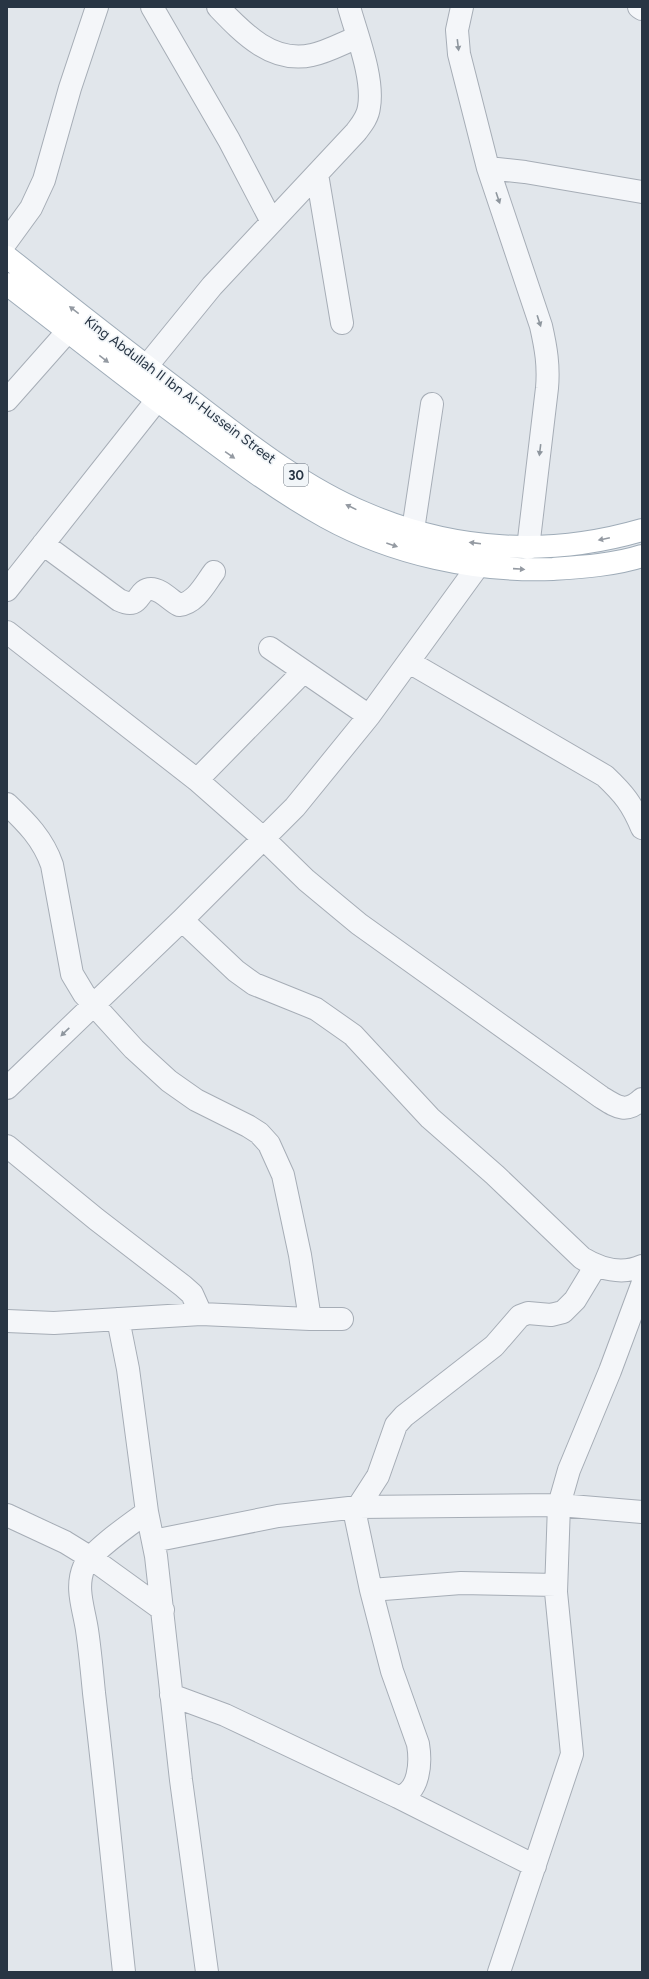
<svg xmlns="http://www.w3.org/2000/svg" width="649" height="1979" font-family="Figtree,sans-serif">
<rect width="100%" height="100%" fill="#e1e6eb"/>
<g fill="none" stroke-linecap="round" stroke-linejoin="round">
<defs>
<path id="minor" d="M152 7 229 140 272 222
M218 7C243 33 272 64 312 55 327 52 343 43 358 37
M462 7 457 30 459 54 488 168 541 326C546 348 549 366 547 388L528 548
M639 7 642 9
M488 168 525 172 642 192
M317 174 342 323
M7 241 31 208 44 180 70 88 97 7
M146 367 212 286 356 132C362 124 368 117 369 107 374 78 357 36 349 7
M7 400 68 331
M413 530 432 404
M43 544 119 600C142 611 136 589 151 589 161 589 171 601 179 605 196 603 205 584 214 572
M7 590 157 400
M7 632 197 780 264 839 306 880 359 924 601 1097C617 1107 626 1114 642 1099
M270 648 369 716
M409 662 605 776C624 794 632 804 642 828
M197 780 303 672
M7 804C27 823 43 839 52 865L72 974 84 994 134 1049 169 1081 196 1100 248 1126 259 1133 269 1144 283 1175 300 1255 310 1319
M182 920 236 971 254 984 316 1009 353 1035 430 1118 495 1175 582 1258C600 1269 622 1275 642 1266
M7 1088 182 920 295 807 369 716 478 566
M7 1146 96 1219 183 1286 192 1294 201 1314
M642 1285 610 1371 569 1470 559 1505 642 1512
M118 1319 128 1369 147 1512 156 1556 181 1780 207 1972
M7 1321 54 1323 201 1314 310 1319H342
M7 1515 65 1542 91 1558 163 1610
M153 1541 278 1516 358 1507 559 1505 556 1592 572 1754 499 1972
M556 1585 461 1583 371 1590 356 1519 358 1507 378 1476 396 1425 404 1416 494 1346 520 1316 528 1313 551 1315 563 1312 575 1300 595 1267
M171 1695 225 1715 398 1797C420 1793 421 1762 418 1744L392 1671 371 1590
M398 1797 535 1866
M124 1972C114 1879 105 1786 94 1693 92 1672 90 1650 87 1630 84 1609 75 1588 84 1567 91 1551 132 1523 147 1512"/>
<path id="major" d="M7 257C67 305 127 352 188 398 243 440 300 486 364 513 454 552 549 557 642 530
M7 284C67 330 127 378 188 423 232 456 277 490 326 517 393 554 476 572 553 569 582 567 614 565 642 556"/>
</defs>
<use href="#minor" stroke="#a6adb6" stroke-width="24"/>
<use href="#major" stroke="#9facb8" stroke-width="24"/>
<use href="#minor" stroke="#f4f6f9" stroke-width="22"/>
<use href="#major" stroke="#fff" stroke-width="22"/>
</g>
<defs><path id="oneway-solid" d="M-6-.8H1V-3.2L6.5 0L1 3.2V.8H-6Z"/></defs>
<g fill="#8e969e">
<use href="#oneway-solid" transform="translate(458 45) rotate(83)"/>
<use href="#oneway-solid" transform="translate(498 198) rotate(71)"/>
<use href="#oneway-solid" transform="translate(539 321) rotate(72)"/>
<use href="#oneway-solid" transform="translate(540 450) rotate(97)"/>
<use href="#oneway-solid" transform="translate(65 1032) rotate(136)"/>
</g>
<g fill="#949aa2">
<use href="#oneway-solid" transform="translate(74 310) rotate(-142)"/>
<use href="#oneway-solid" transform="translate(104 359) rotate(38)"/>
<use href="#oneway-solid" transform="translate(230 455) rotate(35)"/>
<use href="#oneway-solid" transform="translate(351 507) rotate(-154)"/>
<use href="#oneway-solid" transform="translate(604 539) rotate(168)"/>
<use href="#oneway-solid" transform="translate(475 543) rotate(-173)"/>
<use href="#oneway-solid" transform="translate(392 545) rotate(19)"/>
<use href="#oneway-solid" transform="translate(519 569) rotate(4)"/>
</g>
<g text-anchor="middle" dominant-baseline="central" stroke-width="3.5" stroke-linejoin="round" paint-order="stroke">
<rect fill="#f1f5f8" stroke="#646f7a" stroke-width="1" x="284" y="464" width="24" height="22" rx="3"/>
<g font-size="13" font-weight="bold" fill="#283544">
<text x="296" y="475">30</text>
</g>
<g font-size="14" fill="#283544" stroke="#f1f5f8">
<text transform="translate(180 390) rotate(37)">King Abdullah II Ibn Al-Hussein Street</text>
</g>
</g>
<rect width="649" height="1979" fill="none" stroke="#283544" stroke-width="16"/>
</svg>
